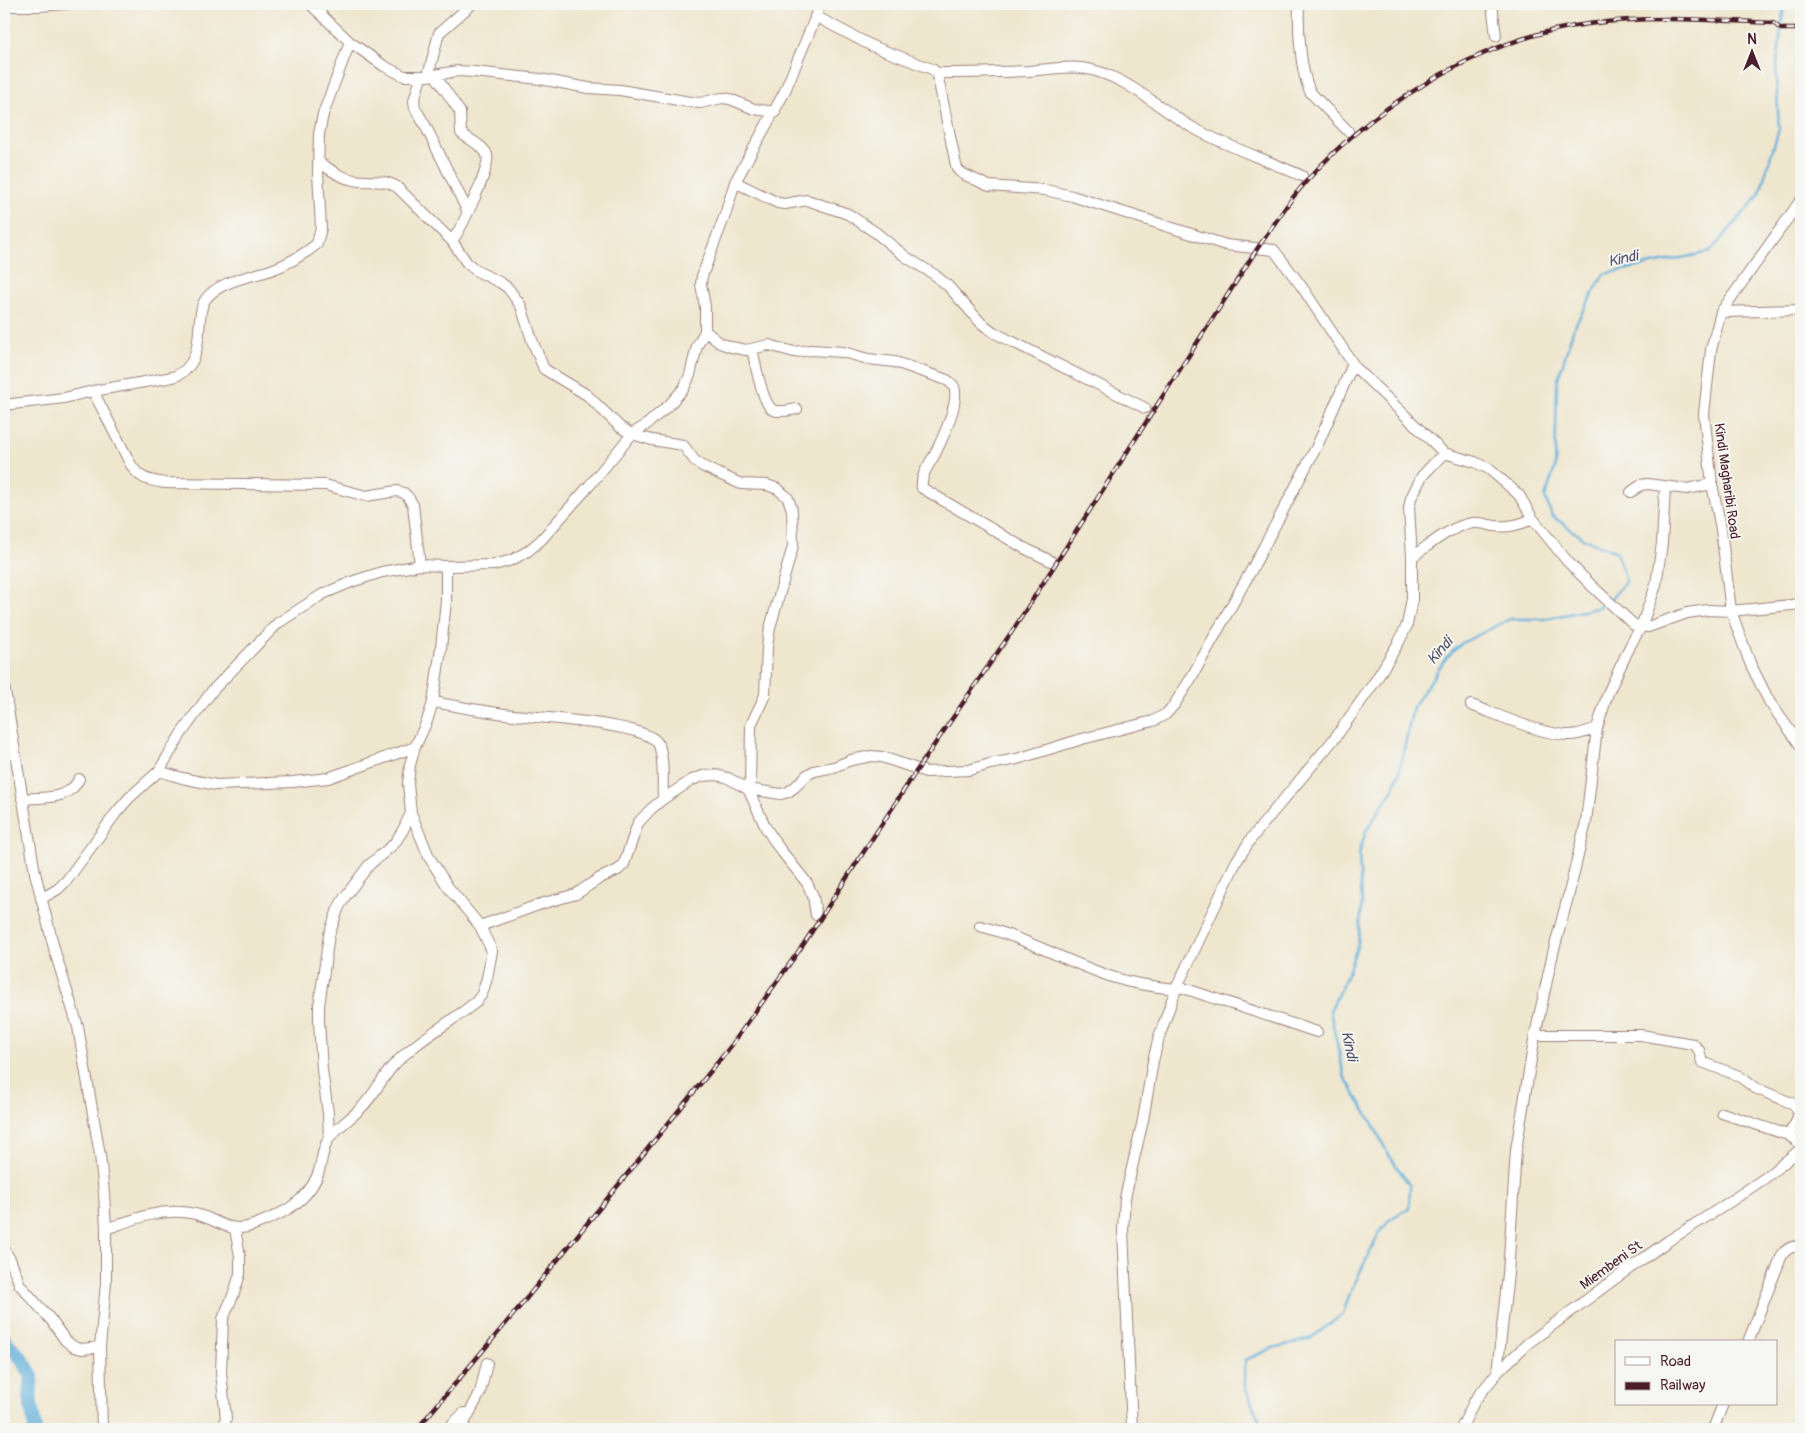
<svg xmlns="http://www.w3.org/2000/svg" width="1805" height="1433" font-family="Pangolin,sans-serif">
<rect width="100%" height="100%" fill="#f6f6f2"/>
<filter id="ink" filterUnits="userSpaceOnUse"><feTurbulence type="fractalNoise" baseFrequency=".02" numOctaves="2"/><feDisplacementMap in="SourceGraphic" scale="10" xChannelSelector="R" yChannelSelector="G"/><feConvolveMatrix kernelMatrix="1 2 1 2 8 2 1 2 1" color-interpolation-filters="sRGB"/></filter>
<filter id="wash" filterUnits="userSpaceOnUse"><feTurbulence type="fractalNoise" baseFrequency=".0096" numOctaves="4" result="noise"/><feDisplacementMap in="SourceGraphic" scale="20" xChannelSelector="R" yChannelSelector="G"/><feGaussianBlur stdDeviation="1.12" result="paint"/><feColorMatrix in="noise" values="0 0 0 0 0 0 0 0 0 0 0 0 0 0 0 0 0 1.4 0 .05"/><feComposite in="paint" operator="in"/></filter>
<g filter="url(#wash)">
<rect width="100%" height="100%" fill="#efe6ce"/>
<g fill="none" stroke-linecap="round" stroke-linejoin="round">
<path stroke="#60afda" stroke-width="2.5" d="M1610 600 1626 581 1617 552 1584 539 1552 516 1545 497 1555 468 1557 383 1574 327 1604 274 1710 252 1759 195 1779 129 1776 74 1784 4
M1263 1429 1245 1387V1360L1273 1348 1310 1339 1343 1314 1350 1293 1378 1235 1390 1219 1409 1208 1410 1186 1387 1152 1373 1124 1344 1076 1330 1011 1347 975 1358 944 1362 904 1359 854 1366 831 1394 787 1399 773 1413 707 1446 658 1462 643 1510 619H1545L1597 608 1605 603"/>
<path stroke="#60afda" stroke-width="14" d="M4 1339 22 1359 32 1376 30 1397 35 1429"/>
</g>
</g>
<g filter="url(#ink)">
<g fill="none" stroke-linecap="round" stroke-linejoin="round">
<defs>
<path id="minor" d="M310 4 350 42 384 66 404 76H428L458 71 474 72 540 79 588 88 620 90 690 102 700 103 722 98 730 99 754 109 775 112
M1299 4C1298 27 1300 73 1311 93L1348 131
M1492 4 1496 36
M4 6H37L67 4
M815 16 872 46 932 69 937 73 956 165 958 170 963 174 989 186 1045 190 1072 196 1226 245 1274 250 1302 287 1355 367 1444 453 1475 462 1489 469 1510 487 1519 495 1533 519 1568 562 1593 587 1634 625 1648 627 1687 613 1708 610 1731 611 1801 604
M937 73C967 73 998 72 1028 71 1046 70 1064 66 1081 68 1125 73 1159 110 1197 130 1231 148 1267 160 1302 176
M435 75 460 112 461 133C468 139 484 146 487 155 491 168 461 229 452 241
M428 76 439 33 472 4
M421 77 414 101 415 108 425 125 468 212
M318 162C330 169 340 178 354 180 369 183 383 178 397 187L452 241 467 263 477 271 501 283 508 288 521 306 532 340 544 369 587 395 620 427 632 434 652 440 683 445 695 461 704 467 741 484 767 485 778 489 788 498 792 510 793 546 770 628 767 647 765 695 751 725 750 790
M735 182 778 203 785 204 807 200 848 214 875 232 906 257 935 275 948 286 981 323 995 333 1145 408
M1801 200 1721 312 1711 350 1704 414 1712 484 1721 529 1731 611 1750 663 1770 703 1801 746
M1721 312 1801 310
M705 331 720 343 731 347 746 350 769 345 794 352 811 350 843 352 868 359 895 362 947 380C949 382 951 383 953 385 962 399 941 442 934 456 928 466 920 477 922 488L1024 548 1051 561
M752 349C755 361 762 404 773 410 780 413 790 410 797 409
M93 391 130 463C139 479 147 480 165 483L325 485 366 496 397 491 404 493 408 497 413 505 420 565
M4 405 64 398 93 391 173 377C199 368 198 342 200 319 201 312 201 306 205 300 218 281 250 277 271 270 288 264 303 255 317 244L321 228 318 173 319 134 323 114 350 42
M1631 492 1641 485 1647 484 1687 489 1712 484
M1412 557C1430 545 1450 526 1473 523 1480 522 1488 525 1495 526 1509 528 1521 524 1533 519
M4 685 35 873 55 952 78 1027 100 1155 104 1193 106 1229V1283L100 1347 102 1429
M433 702C457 706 481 711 505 714 534 718 641 722 657 742 665 752 662 786 663 799
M1471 705C1499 715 1537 733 1567 735 1577 736 1588 731 1597 728
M159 771 182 778 216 785 293 782 328 778 415 747
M748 789 781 794 788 792 795 787 807 775 814 771 834 767 851 760 872 756 882 757 926 772 969 770 990 764 1017 759 1082 739 1153 721 1166 714 1174 705 1190 680 1252 569 1317 446 1353 364
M22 799C42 797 69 801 79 779
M41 899 58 889 67 880 116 813 129 798 159 771 181 734 212 691 278 623 323 594 354 581 382 572 420 565 446 566 494 565 512 560 528 551 541 540 589 486 632 434 646 425 670 404 684 388 690 375 697 346 705 331V307L701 284 702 276 725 215 735 182 784 93 821 4
M480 926 541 904 576 894 600 878 618 870 624 864 638 823 651 809 663 799 692 780 703 776 716 775 728 778 748 789 766 828 779 848 807 883 813 896 816 915
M980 926C1026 938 1067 962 1112 977 1133 984 1154 987 1176 989
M1177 986 1317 1032
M1535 1035H1641L1693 1044 1699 1050 1702 1062 1739 1076 1755 1088 1794 1104C1803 1115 1795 1125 1788 1135
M1722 1113 1788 1135 1801 1144
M329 1139 328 1113 322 1070 319 1021V1006L329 935 338 909 344 898 369 865 394 844 403 830 411 813 408 784 410 765 415 747 427 721 433 702 441 648 446 601V566
M106 1229C134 1219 160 1208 190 1213 214 1216 226 1234 251 1226 279 1216 307 1203 318 1174 322 1163 322 1148 329 1138 338 1126 352 1118 362 1107 374 1095 381 1080 392 1067 415 1041 449 1024 476 1002L482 994 487 978 492 951 480 926 448 887 429 857 411 813
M4 1250 10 1259 20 1285 51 1320 65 1340 74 1347 82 1349 100 1347
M1748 1342 1782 1255C1787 1248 1793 1245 1801 1247
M1497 1373 1508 1274 1516 1150 1535 1035 1553 953 1569 893 1586 822 1597 728 1608 693 1631 644 1641 627 1656 585 1662 543 1665 487
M223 1429 226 1418 221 1373 223 1319 234 1293 240 1274V1256L235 1229
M447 1429 464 1413
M461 1429 480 1393 487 1363
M1132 1429 1123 1230 1125 1198 1143 1120 1153 1061 1159 1037 1176 989 1236 862 1251 839 1268 818 1335 738 1376 680 1399 642 1407 625 1412 599V557L1409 508 1411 498 1422 476 1444 453
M1461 1429 1475 1400 1497 1373 1527 1344 1616 1278 1668 1241 1719 1209 1765 1178 1801 1149
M1713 1429 1723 1404"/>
</defs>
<use href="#minor" stroke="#9c827c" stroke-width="12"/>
<use href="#minor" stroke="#fff" stroke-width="10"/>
<defs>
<path id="rail" d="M417 1429 517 1310 731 1046 803 945 917 770 1015 627 1257 249C1269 232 1281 213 1294 196 1362 111 1479 38 1588 24 1650 15 1711 20 1773 23L1781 29H1801"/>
</defs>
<use href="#rail" stroke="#4a1f2b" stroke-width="4.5"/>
<use href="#rail" stroke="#f6f6f2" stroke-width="2.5" stroke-dasharray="8" stroke-linecap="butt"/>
</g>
</g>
<g text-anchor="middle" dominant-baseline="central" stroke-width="4" stroke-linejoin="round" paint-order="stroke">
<g font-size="14" fill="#4a1f2b" stroke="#f6f6f2">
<text transform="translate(1727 481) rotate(82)">Kindi Magharibi Road</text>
<text transform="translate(1611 1265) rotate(-36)">Miembeni St</text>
</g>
<g font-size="15" font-style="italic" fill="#525168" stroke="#f6f6f2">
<text transform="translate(1623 259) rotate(-12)">Kindi</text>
<text transform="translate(1440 651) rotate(-49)">Kindi</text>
<text transform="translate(1349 1046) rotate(78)">Kindi</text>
</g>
</g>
<rect width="1805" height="1433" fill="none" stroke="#f6f6f2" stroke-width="20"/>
<rect x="1615" y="1340" width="162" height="65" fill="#f6f6f2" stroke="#b1a0a2"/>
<rect x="1625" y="1357" width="25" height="8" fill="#ffffff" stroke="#b1a0a2"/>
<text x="1660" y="1366" font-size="15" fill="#4a1f2b">Road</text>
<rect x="1625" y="1382" width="25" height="8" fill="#4a1f2b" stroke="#b1a0a2"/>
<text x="1660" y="1390" font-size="15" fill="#4a1f2b">Railway</text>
<g transform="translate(1752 52)" stroke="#f6f6f2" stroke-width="4" paint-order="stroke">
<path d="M0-4L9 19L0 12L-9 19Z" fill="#4a1f2b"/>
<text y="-8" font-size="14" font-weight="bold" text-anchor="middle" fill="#4a1f2b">N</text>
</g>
</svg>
